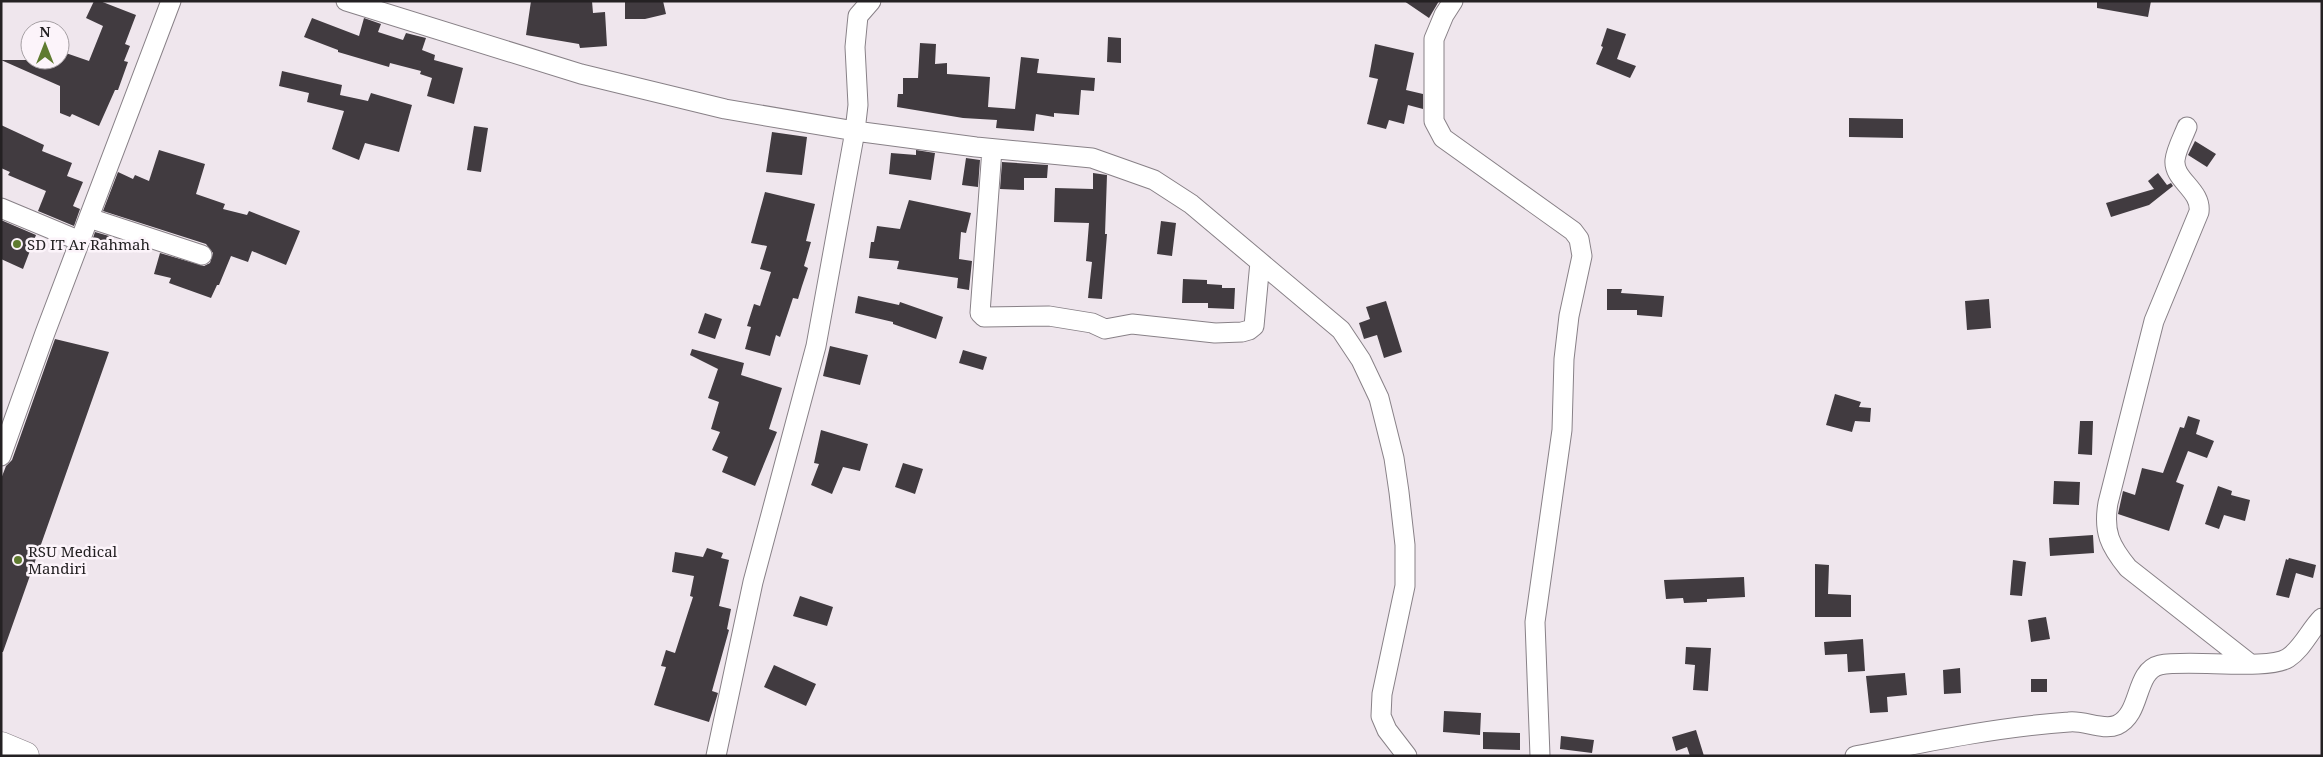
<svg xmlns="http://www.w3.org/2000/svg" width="2323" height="757" font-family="'Noto Serif',serif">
<rect width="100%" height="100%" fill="#efe6ed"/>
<path fill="#413b40" d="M94 1H100L136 15 125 44 130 46 124 61 128 62 118 90H115L99 126 72 114 70 117 60 113V86L1 60H60V51L89 61 103 26 86 18Z
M531 1H592L593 13 605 12 607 46 580 48 579 44 526 35Z
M625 1H663L666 14 645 19H625Z
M1404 1H1439L1429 18Z
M2097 1H2151L2148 17 2097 8Z
M312 18 359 36 364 18 381 24 378 32 403 40 406 33 426 38 422 50 435 55 434 60 463 68 454 104 427 96 432 78 420 74 421 71 390 63 389 67 338 52V50L304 37Z
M1607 28 1626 34 1617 59 1636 66 1630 78 1596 64 1603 47 1601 46Z
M1108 37 1121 38V63L1107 62Z
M920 43 936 44 935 64 947 63V74L990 77 988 107 1015 109 1021 57 1039 59 1037 73 1095 78 1094 91 1081 90 1079 115 1054 113V117L1036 114 1034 131 996 128 997 120 963 118 897 107 898 94H903V78H918Z
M1375 44 1414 53 1406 90 1423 94V109L1408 105 1404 124 1389 120 1386 129 1367 124 1378 79 1369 77Z
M282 71 342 85 340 95 368 101 371 93 412 105 399 152 365 143 359 160 332 149 344 111 307 102 309 93 279 86Z
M1849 118 1903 119V138L1849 137Z
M1 125 44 145 42 151 72 163 67 176 83 182 73 206 80 209 74 226 38 211 46 191 8 175 10 172 1 168Z
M474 126 488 128 481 172 467 170Z
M772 132 807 137 802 175 766 172Z
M2195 141 2216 154 2207 167 2188 155Z
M159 150 205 164 196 194 225 204 223 209 247 215 249 211 300 231 286 265 252 251 248 262 231 256 219 285H217L211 298 169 283 171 278 154 274 160 253 204 266 210 263 213 253 206 244 103 211 118 172 133 179 135 175 149 181Z
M916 150 935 153 931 180 889 174 891 153 916 155Z
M966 158 980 160 978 187 962 185Z
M1002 162 1048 165 1047 178H1024V190L1000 189Z
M1093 173 1107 175 1105 234H1107L1102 299 1088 298 1092 262 1086 261 1089 223 1054 222 1055 188 1093 189Z
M2158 173 2167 185 2171 183 2173 186 2149 205 2111 217 2106 203 2154 189 2148 181Z
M765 192 815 204 806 241 811 242 804 266 808 268 802 286 798 299 793 298 780 337 776 335 770 356 745 349 751 327 747 326 754 304 760 306 771 272 760 269 767 246 751 243Z
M909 200 971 213 966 233 961 232 959 259 972 261 969 290 957 288 958 278 897 269 899 261 869 258 871 242H874L877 226 900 229Z
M1 220 36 235 23 269 1 259Z
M1161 221 1176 223 1172 256 1157 254Z
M95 232 109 236 107 242 93 238Z
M1183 279 1207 280V284L1222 285V288H1235L1234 309 1208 308V303H1182Z
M1607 289H1622L1621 293 1664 296 1662 317 1637 315V310H1607Z
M858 296 899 305 900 302 943 317 936 339 893 324V322L855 313Z
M1989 299 1991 328 1967 330 1965 301Z
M1386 301 1402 352 1384 358 1377 335 1364 339 1359 323 1370 319 1366 307Z
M705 313 722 319 715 339 698 333Z
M55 339 109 352 3 652H1V479L6 466 12 460Z
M830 346 868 355 860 385 823 376Z
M692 349 744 363 741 375 782 388 769 429 777 432 755 486 722 472 728 457 712 450 720 432 711 429 719 402 708 398 718 369 690 355Z
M963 350 987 357 983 370 959 363Z
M1835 394 1861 402 1859 407 1871 408 1870 422 1855 421 1852 432 1826 425Z
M2188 416 2200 420 2196 434 2214 441 2207 458 2188 451 2176 482 2184 485 2169 531 2118 514 2123 491 2135 495 2142 468 2163 473 2180 427 2184 428Z
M2080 421H2093L2092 455 2078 454Z
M821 430 868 444 860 471 843 467 832 494 811 485 819 464 814 463Z
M903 463 923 469 915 494 895 487Z
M2054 481 2080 482 2079 505 2053 504Z
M2218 486 2232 491 2231 495 2250 500 2245 521 2224 515 2219 529 2205 524Z
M2093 535 2094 553 2050 556 2049 538Z
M707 548 723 553 721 558 729 560 719 606 731 609 727 629 729 630 712 691 718 693 709 722 654 705 666 667 661 666 666 650 675 653 693 597 690 596 694 576 672 572 675 552 703 557Z
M2289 558 2316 565 2313 578 2296 573 2289 598 2276 595 2286 559 2288 560Z
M2013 560 2026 562 2022 596 2010 595Z
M1815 564 1829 565 1828 594 1851 595V617H1815Z
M1744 577 1745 597 1707 599V602L1684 603 1683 598 1666 599 1664 580Z
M800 596 833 607 827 626 793 616Z
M2046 617 2050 639 2031 642 2028 620Z
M1863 639 1865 671 1848 672 1847 654 1825 655 1824 642Z
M1686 647 1711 648 1708 691 1693 690 1695 665 1685 664Z
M774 665 816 684 806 706 764 687Z
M1960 668 1961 693 1944 694 1943 670Z
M1905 673 1907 695 1887 697 1888 712 1870 713 1866 676Z
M2031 679H2047V692H2031Z
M1444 711 1481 713 1480 735 1443 732Z
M1696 730 1704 756H1690L1687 747 1676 751 1672 737Z
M1483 732 1520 733V750L1483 749Z
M1561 736 1594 740 1592 753 1560 749Z"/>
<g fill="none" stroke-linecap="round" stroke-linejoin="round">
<defs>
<path id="street" d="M346 1 581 74 725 109 855 131 976 147 1092 158 1154 180 1191 204 1341 330 1361 360 1379 398 1394 458 1399 492 1405 545V586L1382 694 1381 716 1387 730 1407 756
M1453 1 1444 15 1434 39V121L1443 138 1573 231 1579 239 1582 256 1569 316 1564 359 1562 430 1535 622 1540 756
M2187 127C2183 137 2176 150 2175 160 2173 180 2202 190 2199 212L2154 321 2108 503C2103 532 2110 546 2128 568L2249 663
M992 149 980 313 984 317 1049 316 1092 323 1105 329 1132 324 1215 333 1242 332 1249 330 1254 326 1260 262
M1 208 80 241
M89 218 202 255
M1 456 45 333 171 1
M716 756 753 582 816 346 855 131 858 105 855 47 857 26 858 16 871 1
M1855 756C1926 742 1997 727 2069 722 2084 720 2103 731 2117 725 2142 714 2134 671 2160 665 2189 659 2268 671 2288 658 2302 649 2310 630 2322 618"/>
<path id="highway" d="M1 746 25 756"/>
</defs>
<use href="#street" stroke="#888187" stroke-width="21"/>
<use href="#highway" stroke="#888187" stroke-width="29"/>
<use href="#street" stroke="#fff" stroke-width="19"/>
<use href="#highway" stroke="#fff" stroke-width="28"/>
</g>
<g fill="#5f7b30" stroke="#fcf4fa" stroke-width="2">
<circle cx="17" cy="244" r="5"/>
<circle cx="18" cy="560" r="5"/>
</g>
<g text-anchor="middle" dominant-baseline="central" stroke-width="5" stroke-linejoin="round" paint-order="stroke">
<g font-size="15" fill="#242123" stroke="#fcf4fa" text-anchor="start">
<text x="27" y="244">SD IT Ar Rahmah</text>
<text x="28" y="551">RSU Medical<tspan x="28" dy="17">Mandiri</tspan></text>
</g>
</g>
<rect width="2323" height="757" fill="none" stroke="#242123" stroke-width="5"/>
<g transform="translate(45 45)"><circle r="24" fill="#fcf4fa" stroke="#a6a0a4"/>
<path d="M0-4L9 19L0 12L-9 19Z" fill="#5f7b30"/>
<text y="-8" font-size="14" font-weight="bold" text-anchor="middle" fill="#242123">N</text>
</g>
</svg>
